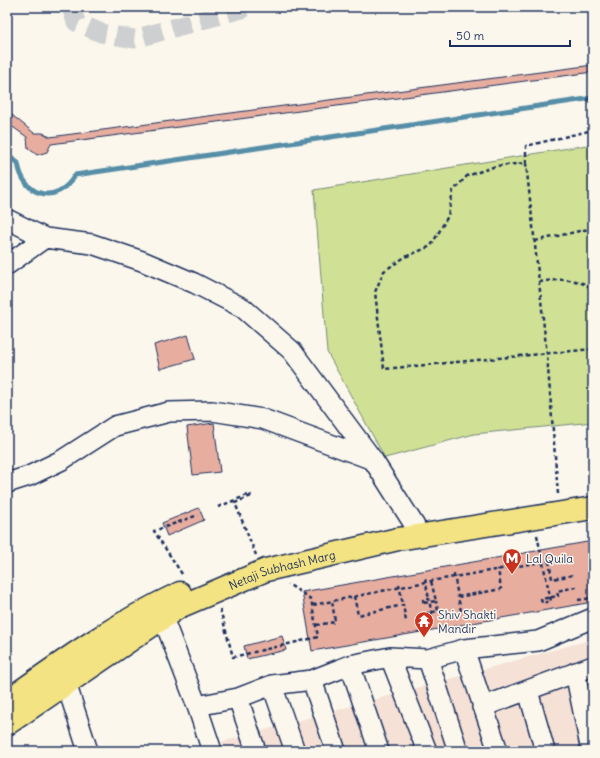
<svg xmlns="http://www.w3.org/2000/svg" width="600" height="758" font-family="Delius,sans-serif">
<rect width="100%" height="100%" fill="#fbf7ec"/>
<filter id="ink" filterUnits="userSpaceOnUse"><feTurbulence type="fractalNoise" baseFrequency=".025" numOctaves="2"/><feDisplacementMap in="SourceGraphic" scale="8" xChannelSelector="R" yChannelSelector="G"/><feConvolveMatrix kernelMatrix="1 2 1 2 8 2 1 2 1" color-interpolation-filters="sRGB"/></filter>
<g filter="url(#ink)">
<path fill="#f5e1d5" d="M593 639V751H225L222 742Z"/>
<path fill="#d0e195" stroke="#76887a" d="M593 144V422L474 434 385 458 327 352 314 190Z"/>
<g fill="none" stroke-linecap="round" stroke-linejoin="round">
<path stroke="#568ea8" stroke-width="5" d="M7 155 18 163C23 197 57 206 75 175L593 98"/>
</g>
<path fill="#e7aea0" stroke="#1b2f5e" d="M7 7H13L7 22Z
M593 65V72L51 144 47 152 37 155 28 148 27 137 7 123V111L34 133H43L50 137Z
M188 335 195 359 160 369 154 345Z
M214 423 220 472 193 475 187 427Z
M199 508 204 520 167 536 162 523Z
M593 541V602L312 651 302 592Z
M282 636 286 650 247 659 244 646Z"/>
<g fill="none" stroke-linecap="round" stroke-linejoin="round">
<path stroke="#cecfd0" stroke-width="19" stroke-dasharray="19 10" stroke-linecap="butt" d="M71 7 76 22 101 33 134 39 249 7"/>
<defs>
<path id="minor" d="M7 219 45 238 92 244 142 261 194 283 243 308 292 351 373 460 415 526
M7 265 45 238
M7 483 29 476 62 460 115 426 169 412 212 411 263 419 373 460
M163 618 197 706
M464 649 498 751
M390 657 427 751
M428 659 458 751
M350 665 379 751
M575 672 591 751
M312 680 336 751
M66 683 88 751
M272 685 295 751
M528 691 545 751
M238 698 256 751
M482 707 593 666
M212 751 197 706 238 698 272 685 312 680 350 665 390 657 428 659 464 649 538 641 593 618"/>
<g id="major">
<path d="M7 701C63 661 118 622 180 593"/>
<path id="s1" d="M7 724 179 607 266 570 398 539 593 508"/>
</g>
</defs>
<use href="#minor" stroke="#1b2f5e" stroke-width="22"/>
<use href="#major" stroke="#1b2f5e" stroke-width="25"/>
<path stroke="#1b2f5e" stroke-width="2.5" stroke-dasharray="4 3" stroke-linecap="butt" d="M526 163V146L593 130
M535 241 593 228
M539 282C559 279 576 277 593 289
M558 494 547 355 526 163 496 166 467 176 453 191 448 216 431 246 405 257 384 271 375 292 384 369 593 349
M251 496 235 503 256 555
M218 507 250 494 251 496
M537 535 551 601 542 603 541 599 558 596 557 591 576 587
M549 561 552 579 573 575
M182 574 154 531 198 515
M454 574 458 597
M425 579 429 599
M399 584 403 605
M354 596 358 615 403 605 406 621
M578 600 593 598
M424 603 436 601 431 581
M424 603 423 600 429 599 432 616
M313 605 431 581 571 557
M220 609 233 657 318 637 311 599 288 584
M461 611 458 597 501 589 498 569
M428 622 427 613 438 611 436 601
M316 625 335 622 332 600"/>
<use href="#minor" stroke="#fbf7ec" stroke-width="19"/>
<use href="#major" stroke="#f4e382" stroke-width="22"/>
</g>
</g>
<defs>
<symbol id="metro-pin" viewBox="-11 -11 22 30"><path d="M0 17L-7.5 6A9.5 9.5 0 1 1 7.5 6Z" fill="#c8321e" stroke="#fbf7ec"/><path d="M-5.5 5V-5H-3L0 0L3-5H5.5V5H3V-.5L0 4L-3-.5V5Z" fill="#fff"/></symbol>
<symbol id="temple-pin" viewBox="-11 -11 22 30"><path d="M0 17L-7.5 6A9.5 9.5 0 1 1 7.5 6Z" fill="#c8321e" stroke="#fbf7ec"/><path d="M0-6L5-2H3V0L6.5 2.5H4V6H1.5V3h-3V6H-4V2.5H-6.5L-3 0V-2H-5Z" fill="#fff"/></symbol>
</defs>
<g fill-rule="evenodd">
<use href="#metro-pin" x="501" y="547" width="22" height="30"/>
<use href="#temple-pin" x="413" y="610" width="22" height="30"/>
</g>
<g text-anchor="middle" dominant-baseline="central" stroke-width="3" stroke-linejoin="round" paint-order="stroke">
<g font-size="12" fill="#1b2f5e" stroke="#fbf7ec" text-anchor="start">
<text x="526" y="558">Lal Quila</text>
<text x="438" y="614">Shiv Shakti<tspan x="438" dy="14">Mandir</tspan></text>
</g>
<g font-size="12" fill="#1b2f5e" stroke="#fbf7ec">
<text stroke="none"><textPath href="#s1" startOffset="318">Netaji Subhash Marg</textPath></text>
</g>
</g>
<rect width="600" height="758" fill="none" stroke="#fbf7ec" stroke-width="24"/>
<rect x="12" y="12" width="576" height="734" fill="none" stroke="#1b2f5e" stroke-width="1.5" filter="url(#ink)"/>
<path d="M450 40v6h120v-6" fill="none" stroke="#1b2f5e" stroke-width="2"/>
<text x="456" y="40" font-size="12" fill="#1b2f5e" stroke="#fbf7ec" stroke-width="3" paint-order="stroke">50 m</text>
</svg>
